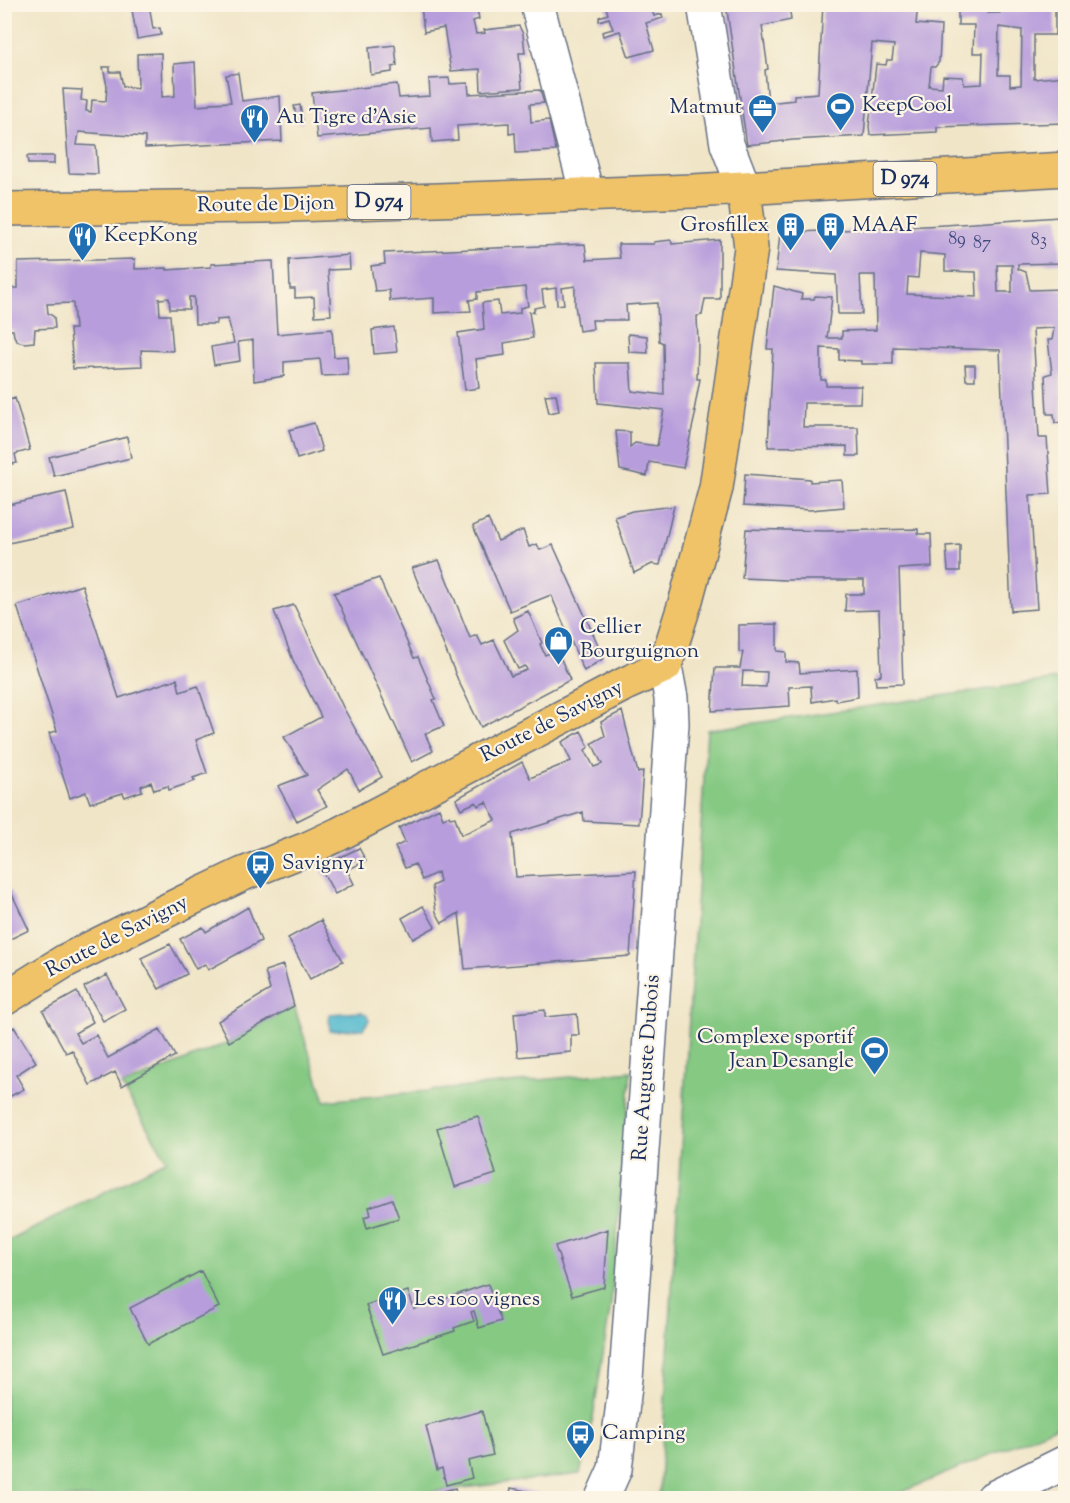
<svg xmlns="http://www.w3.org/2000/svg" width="1070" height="1503" font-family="'Sorts Mill Goudy',serif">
<rect width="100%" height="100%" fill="#fcf5e5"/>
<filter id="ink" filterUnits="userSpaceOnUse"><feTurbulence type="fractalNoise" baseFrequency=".0167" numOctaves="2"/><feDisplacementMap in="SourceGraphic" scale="12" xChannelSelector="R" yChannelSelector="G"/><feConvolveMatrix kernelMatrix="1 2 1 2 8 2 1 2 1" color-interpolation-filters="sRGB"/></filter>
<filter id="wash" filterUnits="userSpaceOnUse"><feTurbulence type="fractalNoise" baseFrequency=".008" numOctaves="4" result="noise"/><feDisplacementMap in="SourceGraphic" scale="24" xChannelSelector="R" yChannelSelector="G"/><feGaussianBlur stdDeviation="1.35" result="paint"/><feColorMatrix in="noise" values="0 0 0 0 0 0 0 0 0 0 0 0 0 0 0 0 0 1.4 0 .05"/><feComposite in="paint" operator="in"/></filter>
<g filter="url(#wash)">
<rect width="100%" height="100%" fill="#f0e5c7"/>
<path fill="#85c983" stroke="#507c70" stroke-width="1.5" d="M1065 678V1423L888 1498H659L707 730Z
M294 1006 325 1101 631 1071 611 1304 593 1417 580 1474 380 1498H5V1243L167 1160 122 1086 229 1042Z"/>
<path fill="#50b8ce" stroke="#367496" stroke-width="1.5" d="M362 1012 368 1016 369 1020 363 1029 330 1031 329 1014Z"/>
<g id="blocks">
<path fill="#b79ddc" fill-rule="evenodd" d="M131 4H149L153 29 160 28 161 35 137 39Z
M427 4H476L479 19 473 21 476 34 485 33 484 30 519 26 523 34 525 53H519L522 88 481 91 480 69 451 71 444 28 424 32 421 6Z
M605 4H650L654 16 662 14 663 18 646 23 654 50 629 57 620 31 603 36 602 32 613 29 609 18 599 21V17L608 14Z
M726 4H757L758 11 771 9 770 4H789L791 20 762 26 768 69 765 70 768 103 794 100V95L818 93 823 4H918L916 24 941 26 939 62 935 67H931L929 86 942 87 943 76 963 77 964 85 982 84 983 53H973L974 25H958V4H988V13H1000L1001 4H1055V35H1034V79L1065 76V123L937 127V132L870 135 869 126 876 64 886 65 887 60H892L894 45 872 43 864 136 793 140 747 145ZM999 27 1022 30 1021 85 1010 86V75H998Z
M395 45 397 66 392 67V72L371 75 369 48Z
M161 53 162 97 175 96 174 64 195 62 197 106 209 105 210 103 231 102 226 75 238 73 242 101 280 96 282 141 145 148V137L79 132 77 145 96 146 98 174 69 173 63 89 82 90 81 100 87 101 86 111 91 112 92 100 106 101 107 86 103 67H110V72H120L123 86 138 88 137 54Z
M449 78 450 84 468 83 469 94 540 90 544 103 530 104 531 122 549 120 556 151 516 153 515 133 509 134V123L457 126 458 140 432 142 431 128 317 138 312 93 397 84 399 98 430 96 429 79Z
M300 105 303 122 298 123 294 106Z
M27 156H54V164H28Z
M1059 217 1061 263 1018 264V269L1026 272 1030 290 1063 289 1065 375H1061L1063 422 1055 423 1054 414H1047L1045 375 1052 373 1048 340H1052L1054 328 1033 329 1039 438H1047L1051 494 1030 495 1037 609 1011 611 1000 350 893 347V364H861V361L839 360V349L821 348V380H826V386H861L860 403H804L803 427H858L859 456H847V446L768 447 773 349H767L774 286 802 294 801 299H814L815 296 832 297 827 338H842V331L876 330 875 275H860L862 314H838L836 275 776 271 780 233 945 225ZM920 253 945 255V271L976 272 977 297 907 294 908 277 918 278ZM997 265H1012V292H998Z
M671 240 672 244 720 240V299H705L702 315 697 316 698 343 697 379H700L694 411H696L683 468 649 462 647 476 620 470 616 431 630 432V447L635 443 657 446 664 410 598 403 596 363H630L632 391 664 395 663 343 659 341 657 303 626 305 627 320H592L593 329 579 331 575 305V286L562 288 564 304 557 305 556 288 542 290 544 306 534 308V312H529L533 338 504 343 505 355 476 359 479 388 465 390 458 333 484 329 482 303 498 301 500 315 520 313V308L528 306 525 287 477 292V299L469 300 471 311 434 313V298L390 301 389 290 375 291 371 266 385 264 384 253 585 244 587 260 620 258 618 244H654V242Z
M349 255 350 269 328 270 331 315 315 316 314 297 295 298V289H290L289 260Z
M135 259V269L167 268V270L211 267V264L273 261 277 334 332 329 334 357 347 356 348 375 322 376 320 359 284 362V376L254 381 253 340 238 342 240 361 214 365 211 347 234 343 228 319 216 320V324H195L194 297H189V309H170L169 298 159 299 160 315H170L173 351 141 350 142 366 73 369 70 329H75L73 303 47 304 48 313 54 317 55 328 35 329 34 342 24 343 17 341 14 336 13 330H6L5 306H8L7 289 18 288V262Z
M394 327 397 352 374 354 372 330Z
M628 334 647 336 648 353 629 352Z
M965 365H975V380H966Z
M556 394 559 411 549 413 545 395Z
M15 398 30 450 15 454 17 463 4 466V402Z
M314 423 322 451 297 459 289 430Z
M127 437 131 458 54 476 49 457Z
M745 474 810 479V482L842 480 844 507 810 510 743 506Z
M66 492 74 529 4 544V506Z
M674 506 660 565 652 564 634 573 615 517 632 511Z
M488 519 498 541 523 530 529 547 537 544 540 550 553 545 604 658 584 671 551 595 510 611 473 526Z
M746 529 825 531 918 529V534H931L932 567 899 569 903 684 876 685 875 676 881 675 879 610 845 611 846 594H864V580H785L742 578Z
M960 545V571H948L946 546Z
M439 560 470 638 477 635 482 645 494 640 511 676 527 670 525 666 518 669 504 640 518 630 513 618 528 611 542 643 540 644 545 655 557 650 570 680 481 727 458 680 412 568Z
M379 578 414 658 418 657 436 699 433 700 444 726 425 734 433 751 412 762 334 593Z
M82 585 119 698 177 679 180 692 198 686 214 733 196 740 207 773 193 778 195 781 169 790 168 786 154 790 151 782 141 786 142 791 125 797 123 793 90 803 86 792 70 798 49 733 57 731 17 606Z
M294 605 343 707 382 777 359 790 348 769 317 790 327 806 297 821 278 786 307 775 284 737 321 717 293 660 274 611Z
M777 624V651L786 652V662L799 663 800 673 857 669 858 697 836 701 835 698 812 702 811 686 789 687 790 706 712 711 715 668H740L743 652H739V625ZM743 671 767 672 766 687 742 686Z
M622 711 638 773 643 771 639 824 584 821 583 812 512 834 516 877 636 871 630 956 465 969 459 913 442 923 436 912 432 886 440 882 438 872 422 880 415 864 405 868 395 847 405 842 399 828 439 808 443 818 449 816 450 818 455 817 461 835 496 820 486 802 478 806 476 802 461 809 456 799 522 762 530 778 571 761 562 742 581 731 589 747 585 750 594 767 602 764 592 743 605 736 601 722Z
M359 848 366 861 347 870 354 884 335 894 320 867Z
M10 890 29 930 4 942V893Z
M423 906 435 927 413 939 402 918Z
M248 907 261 941 208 970 205 964 196 969 180 939 203 927 206 932Z
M321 920 343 961 310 979 288 938Z
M170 944 187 974 159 989 141 958Z
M283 965 294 1006 229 1042 218 1021 270 990 265 971Z
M107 975 125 1009 103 1021 84 987Z
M77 992 93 1022 75 1033 81 1043 96 1035 108 1058 160 1029 175 1056 122 1086 115 1072 90 1085 72 1050 66 1053 43 1011Z
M545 1010V1017L577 1014 579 1035H571V1052L518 1057 514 1013Z
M14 1027 36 1062 16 1075 24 1089 7 1098 4 1094V1032Z
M478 1116 496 1174 455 1187 437 1128Z
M392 1199 399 1218 367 1228 364 1217 371 1215 369 1207Z
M608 1229 604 1287 572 1296 555 1246Z
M201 1271 219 1307 148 1344 130 1308Z
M488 1284 501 1321 479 1328 474 1311 471 1312 474 1321 454 1328 455 1331 383 1354 366 1305 408 1291 414 1309Z
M482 1411 493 1455 468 1461 472 1478 446 1485 442 1468 437 1470 426 1426Z
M455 1488 457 1498H432V1494Z
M511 1488 558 1497 557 1498H509Z"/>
</g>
</g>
<g filter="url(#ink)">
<use href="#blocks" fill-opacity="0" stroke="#666f83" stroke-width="1.5"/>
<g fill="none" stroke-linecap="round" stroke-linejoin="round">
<defs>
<path id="minor" d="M537 4 587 194
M704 4 727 144 744 188
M602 1498 615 1469 626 1378 672 724 671 698 665 666
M993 1498 1066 1462"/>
<path id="major" d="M4 209 264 206 693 191 1066 169
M4 999 65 961 184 902 243 874 309 848 339 834 627 683 665 666 686 600 716 488 751 248 744 188"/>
</defs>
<use href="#minor" stroke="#666f83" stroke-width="36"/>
<use href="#major" stroke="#666f83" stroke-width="36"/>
<use href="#minor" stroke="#fff" stroke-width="33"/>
<use href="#major" stroke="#f0c369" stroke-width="33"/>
</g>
</g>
<defs>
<symbol id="stadium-pin" viewBox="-11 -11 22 30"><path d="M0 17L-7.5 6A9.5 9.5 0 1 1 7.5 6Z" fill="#1f6fb2" stroke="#fcf5e5"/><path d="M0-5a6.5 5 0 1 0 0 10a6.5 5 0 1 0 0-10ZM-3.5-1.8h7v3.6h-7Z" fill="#fff"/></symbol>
<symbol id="office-pin" viewBox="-11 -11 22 30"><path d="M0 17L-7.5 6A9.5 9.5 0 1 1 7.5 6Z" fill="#1f6fb2" stroke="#fcf5e5"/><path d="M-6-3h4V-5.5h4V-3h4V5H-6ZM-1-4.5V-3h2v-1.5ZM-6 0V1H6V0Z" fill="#fff"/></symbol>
<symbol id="restaurant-pin" viewBox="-11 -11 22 30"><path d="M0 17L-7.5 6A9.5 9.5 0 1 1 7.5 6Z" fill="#1f6fb2" stroke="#fcf5e5"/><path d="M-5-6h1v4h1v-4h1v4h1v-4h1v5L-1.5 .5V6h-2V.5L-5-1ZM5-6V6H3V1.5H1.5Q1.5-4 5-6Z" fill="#fff"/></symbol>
<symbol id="building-pin" viewBox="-11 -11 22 30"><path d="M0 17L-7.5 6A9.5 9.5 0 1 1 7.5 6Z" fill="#1f6fb2" stroke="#fcf5e5"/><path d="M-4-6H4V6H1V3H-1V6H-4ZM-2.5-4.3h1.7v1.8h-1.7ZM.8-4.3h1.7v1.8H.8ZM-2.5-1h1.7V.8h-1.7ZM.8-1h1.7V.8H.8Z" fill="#fff"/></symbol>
<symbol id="shop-pin" viewBox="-11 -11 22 30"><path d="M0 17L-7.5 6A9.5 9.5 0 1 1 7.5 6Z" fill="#1f6fb2" stroke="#fcf5e5"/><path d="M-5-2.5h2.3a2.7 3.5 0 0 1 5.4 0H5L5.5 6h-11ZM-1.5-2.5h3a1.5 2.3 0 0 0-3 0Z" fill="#fff"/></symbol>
<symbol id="bus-pin" viewBox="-11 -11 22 30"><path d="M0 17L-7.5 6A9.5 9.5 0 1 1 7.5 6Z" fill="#1f6fb2" stroke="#fcf5e5"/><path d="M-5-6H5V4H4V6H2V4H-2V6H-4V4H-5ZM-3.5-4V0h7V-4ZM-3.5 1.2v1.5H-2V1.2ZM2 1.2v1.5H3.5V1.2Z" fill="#fff"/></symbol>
</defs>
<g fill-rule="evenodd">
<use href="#stadium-pin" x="824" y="90" width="33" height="45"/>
<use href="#office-pin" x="746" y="92" width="33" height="45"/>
<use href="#restaurant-pin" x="238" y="102" width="33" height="45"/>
<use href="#building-pin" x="774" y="210" width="33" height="45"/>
<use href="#building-pin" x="814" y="210" width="33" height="45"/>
<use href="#restaurant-pin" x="66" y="220" width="33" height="45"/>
<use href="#shop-pin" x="542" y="624" width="33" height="45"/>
<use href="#bus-pin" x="244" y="848" width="33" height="45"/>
<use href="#stadium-pin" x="858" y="1034" width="33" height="45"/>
<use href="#restaurant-pin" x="376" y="1284" width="33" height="45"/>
<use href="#bus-pin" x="564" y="1418" width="33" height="45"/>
</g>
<g text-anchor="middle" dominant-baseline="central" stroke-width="4.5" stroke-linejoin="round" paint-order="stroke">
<g font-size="18" fill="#424a7e">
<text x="957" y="240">89</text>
<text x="1039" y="241">83</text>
<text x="982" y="244">87</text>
</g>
<g fill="#fcf5e5" stroke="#5e6a86" stroke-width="1.5">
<rect x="873.5" y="162" width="63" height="34" rx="4.5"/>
<rect x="347.5" y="185" width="63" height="34" rx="4.5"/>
</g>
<g font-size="20" font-weight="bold" fill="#1b2f5e">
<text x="905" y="179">D 974</text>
<text x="379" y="202">D 974</text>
</g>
<g font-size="21" fill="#1b2f5e" stroke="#fcf5e5" text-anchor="start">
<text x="862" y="106">KeepCool</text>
<text x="742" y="108" text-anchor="end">Matmut</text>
<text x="276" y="118">Au Tigre d'Asie</text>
<text x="769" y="226" text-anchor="end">Grosfillex</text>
<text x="852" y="226">MAAF</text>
<text x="104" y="236">KeepKong</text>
<text x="580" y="628">Cellier<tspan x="580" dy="24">Bourguignon</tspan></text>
<text x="282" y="864">Savigny 1</text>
<text x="854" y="1038" text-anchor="end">Complexe sportif<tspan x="854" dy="24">Jean Desangle</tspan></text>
<text x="414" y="1300">Les 100 vignes</text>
<text x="602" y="1434">Camping</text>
</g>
<g font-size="21" fill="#1b2f5e" stroke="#fcf5e5">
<text transform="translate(266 205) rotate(-1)">Route de Dijon</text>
<text transform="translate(552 722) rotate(-27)">Route de Savigny</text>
<text transform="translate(117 937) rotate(-27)">Route de Savigny</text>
<text transform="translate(647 1068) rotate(-86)">Rue Auguste Dubois</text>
</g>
</g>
<rect width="1070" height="1503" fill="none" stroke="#fcf5e5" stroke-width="24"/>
</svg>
